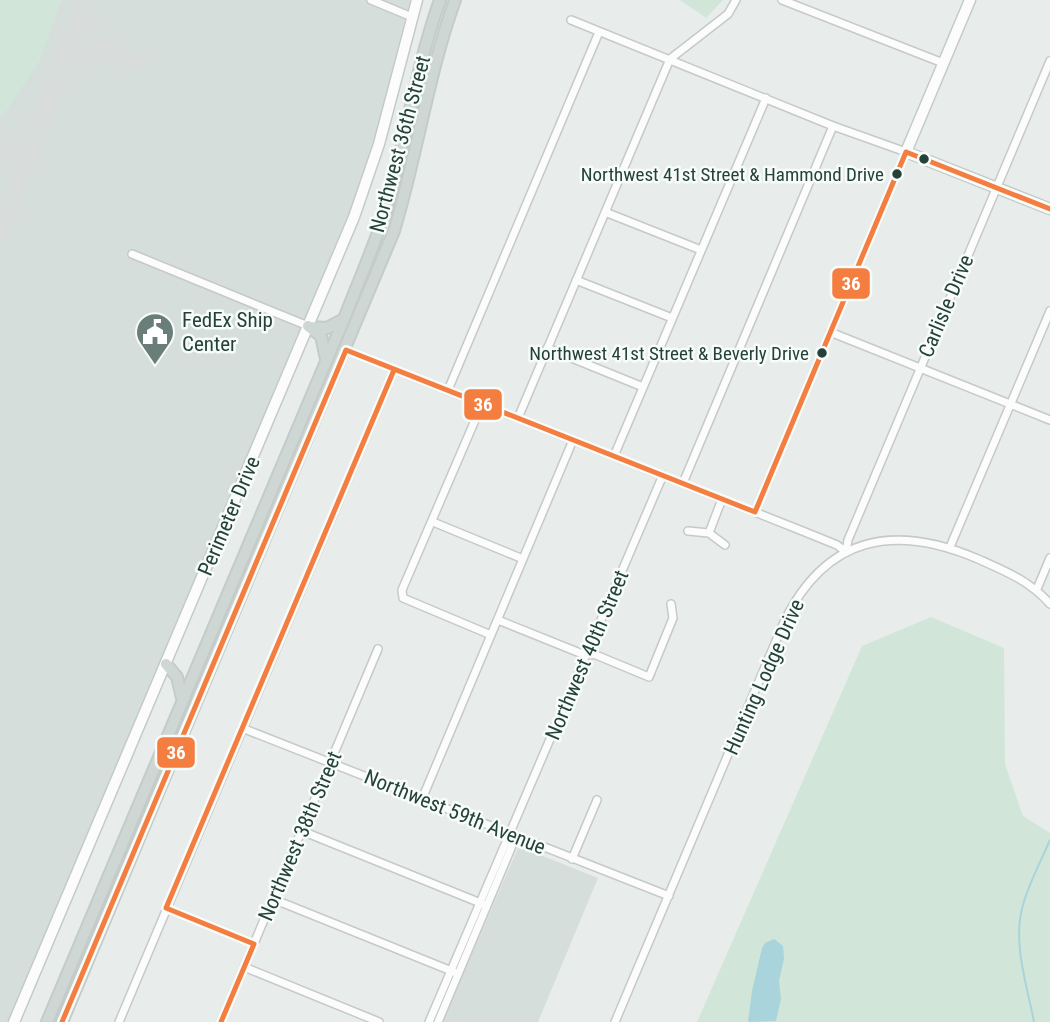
<svg xmlns="http://www.w3.org/2000/svg" width="1050" height="1022" font-family="'Roboto Condensed',sans-serif">
<rect width="100%" height="100%" fill="#e8edeb"/>
<path fill="#d6dedb" d="M0 0H410L371 153 351 208 8 1022H0Z
M518 848H523L598 878 538 1022H442Z"/>
<path fill="#d1e6d8" d="M0 0H61L40 60 4 114 0 116Z
M680 0H723L706 18Z
M931 617 1004 648 1005 764 1023 816 1050 833V1022H697L862 646Z"/>
<path fill="#a9d4db" d="M774 939 783 946 784 959 779 981 781 999 776 1021 748 1022 752 991 762 948 765 943Z"/>
<g fill="none" stroke-linecap="round" stroke-linejoin="round">
<path stroke="#a9d4db" stroke-width="2" d="M1034 1022C1027 985 1012 942 1023 905 1029 883 1041 861 1050 840"/>
<path stroke="#d8dddc" stroke-width="18" d="M84 7C83 44 109 50 137 62
M58 78C71 60 94 51 116 54
M0 160 19 145 33 129
M0 231 86 0"/>
<defs>
<path id="street" d="M371 0 412 17
M782 0 943 63
M571 20 833 126 906 152 755 512
M605 212 701 250
M132 254 308 326
M576 280 672 318
M830 332 1050 420
M547 348 643 387
M346 350 800 530 837 545 846 552 848 540 1050 61
M448 390 599 32
M482 404 402 590 403 598 491 635
M518 418 670 59 728 14 736 0
M614 456 766 98
M683 483 833 126
M433 522 523 559
M688 531 709 533 725 545
M709 533 722 499
M950 547 1050 311
M1037 589 1050 558
M498 620 580 653 596 655 649 677 673 618 671 604
M242 728 669 896
M422 799 573 440
M302 831 483 904
M572 859 597 800
M273 899 454 972
M166 908 254 944
M244 967 379 1022
M119 1022 394 370
M221 1022 378 649
M429 1022 663 475
M438 1022 512 846 511 835
M615 1022 784 622C826 536 894 523 978 559 1005 571 1030 581 1050 604"/>
<path id="secondary" d="M970 0 906 152 1050 209
M14 1022 354 217 379 144 417 0"/>
<path id="primary" d="M308 326 321 336 326 359
M310 327 327 328 344 319
M166 664 177 677 182 698
M47 1022 344 319C359 279 378 239 389 198 407 132 417 64 440 0
M62 1022 394 231C417 155 428 75 455 0"/>
</defs>
<use href="#street" stroke="#c5cac8" stroke-width="10"/>
<use href="#secondary" stroke="#c3cbc8" stroke-width="13"/>
<use href="#primary" stroke="#c3ccc9" stroke-width="14"/>
<use href="#street" stroke="#fcfcfc" stroke-width="7"/>
<use href="#secondary" stroke="#fcfcfc" stroke-width="10"/>
<use href="#primary" stroke="#cfd7d5" stroke-width="10"/>
<defs>
<path id="bus-1" d="M906 152 1050 209
M755 512 906 152
M62 1022 346 350 755 512
M221 1022 254 944 166 908 394 370"/>
</defs>
<use href="#bus-1" stroke="#f7fbf9" stroke-width="10"/>
<use href="#bus-1" stroke="#f47d40" stroke-width="5"/>
</g>
<defs>
<symbol id="civic-pin" viewBox="-11 -11 22 30"><path d="M0 17L-7.5 6A9.5 9.5 0 1 1 7.5 6Z" fill="#697e78" stroke="#f7fbf9"/><path d="M-.6-6.5H3V-4.5H.6V-3L4-1V1h2V6H-6V1h2V-1L-.6-3ZM-1.2 2.5V6h2.4V2.5Z" fill="#fff"/></symbol>
</defs>
<g fill-rule="evenodd">
<use href="#civic-pin" x="133" y="310" width="44" height="60"/>
</g>
<g fill="#24423a" stroke="#f7fbf9" stroke-width="2.5">
<circle cx="924" cy="159" r="6"/>
<circle cx="897" cy="174" r="6"/>
<circle cx="822" cy="353" r="6"/>
</g>
<g text-anchor="middle" dominant-baseline="central" stroke-width="5" stroke-linejoin="round" paint-order="stroke">
<g font-size="19" fill="#24423a" stroke="#f7fbf9" text-anchor="end">
<text x="884" y="174">Northwest 41st Street &amp; Hammond Drive</text>
<text x="809" y="353">Northwest 41st Street &amp; Beverly Drive</text>
</g>
<g font-size="21" fill="#24423a" stroke="#f7fbf9">
<text transform="translate(400 144) rotate(-75)">Northwest 36th Street</text>
<text transform="translate(946 306) rotate(-67)">Carlisle Drive</text>
<text transform="translate(229 516) rotate(-67)">Perimeter Drive</text>
<text transform="translate(587 655) rotate(-67)">Northwest 40th Street</text>
<text transform="translate(764 677) rotate(-66)">Hunting Lodge Drive</text>
<text transform="translate(455 812) rotate(22)">Northwest 59th Avenue</text>
<text transform="translate(300 836) rotate(-67)">Northwest 38th Street</text>
</g>
<g font-size="21" fill="#24423a" stroke="#f7fbf9" text-anchor="start">
<text x="182" y="320">FedEx Ship<tspan x="182" dy="24">Center</tspan></text>
</g>
</g>
<g stroke="#f7fbf9" stroke-width="2.5">
<rect x="831" y="267" width="40" height="33" rx="7" fill="#f47d40"/>
<rect x="463" y="388" width="40" height="33" rx="7" fill="#f47d40"/>
<rect x="156" y="736" width="40" height="33" rx="7" fill="#f47d40"/>
</g>
<g font-size="19" text-anchor="middle" font-weight="bold" fill="#fff">
<text x="851" y="290">36</text>
<text x="483" y="411">36</text>
<text x="176" y="759">36</text>
</g>
</svg>
